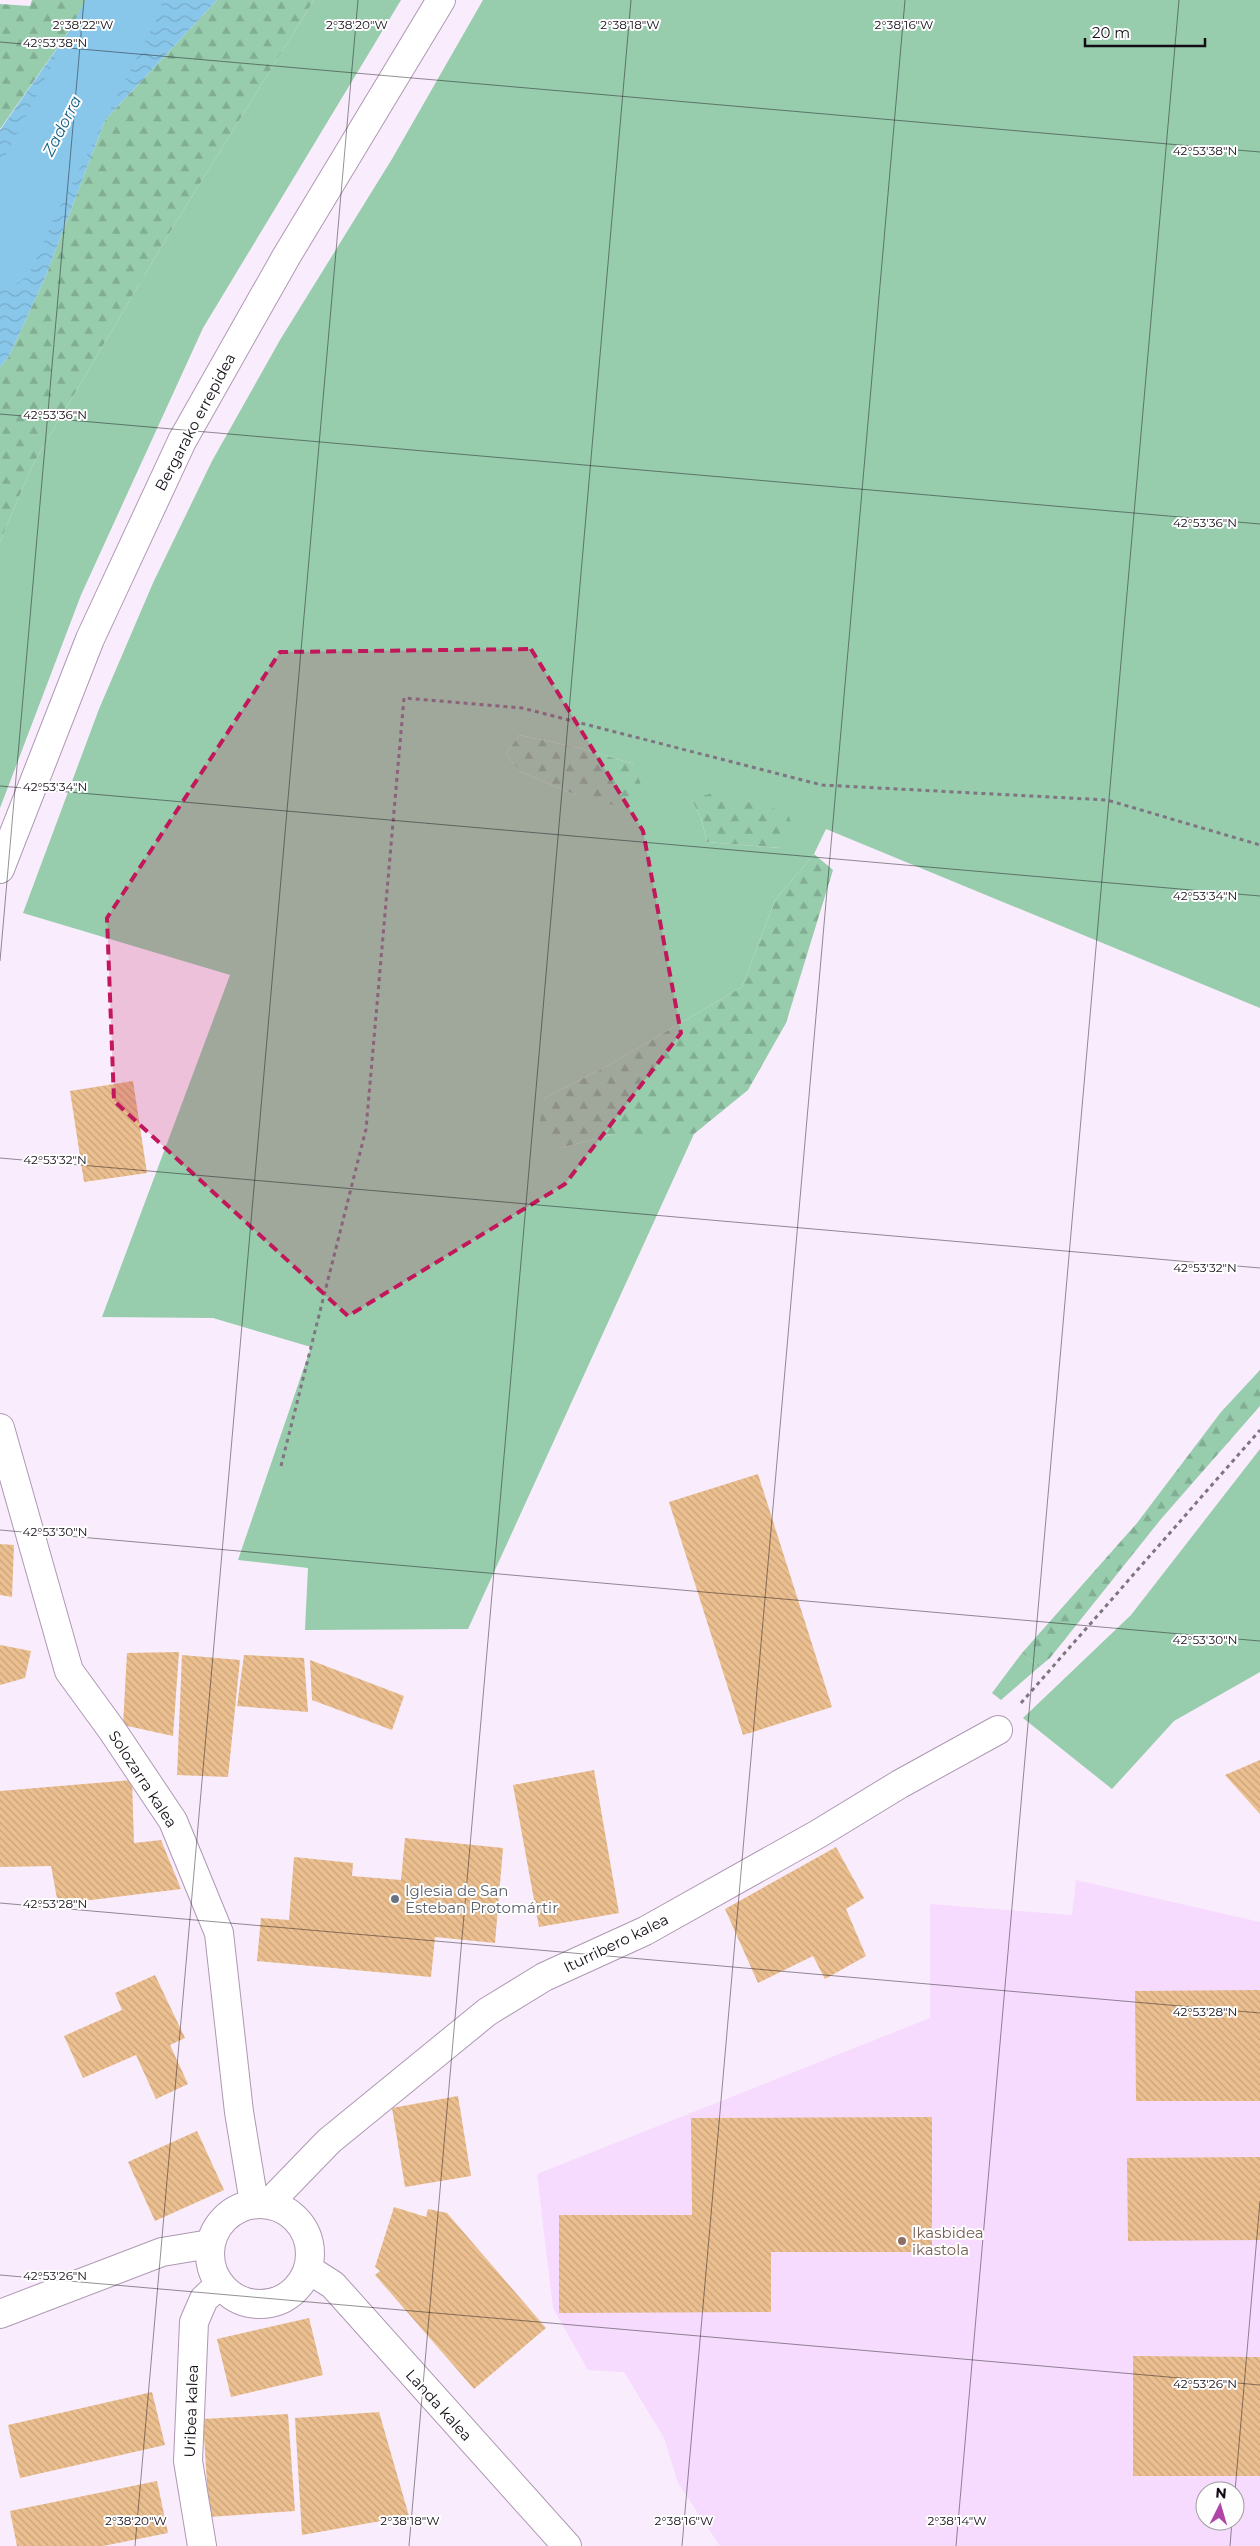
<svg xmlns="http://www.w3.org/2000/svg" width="1260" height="2546" font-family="Montserrat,sans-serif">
<defs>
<pattern id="forest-firs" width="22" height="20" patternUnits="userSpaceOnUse" patternTransform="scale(1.25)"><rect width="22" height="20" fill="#97ccac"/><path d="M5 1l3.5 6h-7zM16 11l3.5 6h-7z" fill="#81ae93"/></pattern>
<pattern id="water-waves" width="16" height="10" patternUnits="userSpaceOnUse" patternTransform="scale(1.25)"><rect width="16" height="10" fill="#89c7ea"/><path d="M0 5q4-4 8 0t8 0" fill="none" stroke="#75aac8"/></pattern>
<pattern id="building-back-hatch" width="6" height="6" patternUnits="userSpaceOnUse" patternTransform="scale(1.25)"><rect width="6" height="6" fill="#ebbf8f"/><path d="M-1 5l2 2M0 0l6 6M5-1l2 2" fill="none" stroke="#c9a37b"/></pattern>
</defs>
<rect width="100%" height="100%" fill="#f9ecfc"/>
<path fill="#f6dbfe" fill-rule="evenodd" d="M1076 1880 1260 1922V2546H720L678 2483 664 2438 624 2372 588 2370 553 2308 537 2174 930 2018V1904L1072 1915ZM1205 2491H1235V2521H1205Z"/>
<path fill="#97ccac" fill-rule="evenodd" d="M314 0H401L203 328 81 595 0 808V542L33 464 173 227Z
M483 0H1260V1008L826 829 814 854 775 900 742 987 609 1065 543 1099 560 1148 615 1134H694L468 1629 305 1630 308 1568 238 1560 311 1347 213 1318 102 1317 230 975 23 913 99 709 153 583 212 461 280 340 392 159ZM519 735 580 748 634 764 576 795 519 771 506 754ZM691 799 780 848 707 842 701 818Z
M1260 1449V1672L1174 1721 1112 1789 1023 1718 1131 1615Z
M1022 1653 1039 1667 1001 1700 992 1693Z"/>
<path fill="url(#forest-firs)" d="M32 0H91L0 129V4L30 6Z
M217 0H314L173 227 33 464 0 542V367L9 356 45 278 105 120Z
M519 735 580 748 634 764 642 788 628 809 576 795 519 771 506 754Z
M713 793 787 812 794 829 780 848 707 842 701 818 691 799Z
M814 854 833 870 786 1023 748 1090 694 1134H615L560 1148 539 1128 543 1099 609 1065 742 987 775 900Z
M1260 1370V1406L1161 1519 1050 1658 1039 1667 1022 1653 1137 1523 1221 1412Z"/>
<path fill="url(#water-waves)" d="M91 0H217L105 120 45 278 9 356 0 367V245L8 236 0 222V130Z"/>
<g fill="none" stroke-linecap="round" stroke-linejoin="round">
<path stroke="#89c7ea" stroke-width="72" d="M0 252 19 208 126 0"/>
</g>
<path fill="url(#building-back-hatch)" d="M133 1081 147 1173 84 1182 70 1091Z
M758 1474 832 1707 743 1735 669 1502Z
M0 1544 14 1545 12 1597 0 1595Z
M0 1645 31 1651 25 1678 0 1685Z
M179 1652 173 1736 123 1725 127 1653Z
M182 1655 240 1660 228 1777 177 1775Z
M244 1655 304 1658 308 1712 237 1706Z
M310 1660 404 1696 392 1730 312 1700Z
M1260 1760V1814L1225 1775Z
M594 1770 619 1913 539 1927 513 1785Z
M132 1780 134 1843 161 1840 181 1889 58 1904 51 1866 0 1867V1791Z
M405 1838 503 1848 495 1943 435 1937 431 1977 257 1961 261 1918 289 1920 294 1857 353 1863 352 1876 401 1880Z
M836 1847 864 1898 846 1909 866 1956 825 1979 813 1956 758 1983 725 1909Z
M155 1975 185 2038 170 2045 188 2084 156 2099 136 2055 83 2078 64 2036 122 2010 115 1993Z
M1260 1990V2101H1136L1135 1991Z
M458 2096 471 2176 405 2187 392 2108Z
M932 2117V2252H771V2312L559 2313V2215H692L691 2118Z
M197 2131 224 2190 155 2221 128 2162Z
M1260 2157V2240L1128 2241 1127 2158Z
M394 2207 426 2217 428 2209 447 2213 546 2328 474 2389 375 2275 380 2271 375 2267Z
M309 2318 323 2375 231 2397 217 2339Z
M1133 2356 1260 2357V2476H1133Z
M152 2392 165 2445 20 2478 8 2425Z
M379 2412 409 2516 302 2535 295 2418Z
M288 2414 295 2511 209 2517 203 2419Z
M157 2481 168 2533 103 2546H17L10 2511Z"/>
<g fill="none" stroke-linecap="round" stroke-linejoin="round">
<defs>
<path id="minor" d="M0 1428 69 1671 112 1730 173 1821 219 1933 239 2112 254 2203
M210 2254a50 50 0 1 1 100 0a50 50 0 1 1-100 0Z
M268 2204 329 2141 487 2012 544 1977 645 1931 818 1834 900 1784 998 1730
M308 2269 333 2285 567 2546
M0 2314 162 2252 210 2244
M202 2546 188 2461 194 2322 204 2299 220 2284"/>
<path id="tertiary" d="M0 869 90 639 182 441 286 257 441 0"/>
</defs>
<use href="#minor" stroke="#ae99b3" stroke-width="30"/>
<use href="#tertiary" stroke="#ae99b3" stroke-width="30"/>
<path stroke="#7f7582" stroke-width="3" stroke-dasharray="4 4" stroke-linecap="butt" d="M281 1466 366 1129 404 698 522 708 822 785 1107 800 1260 845
M1021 1703 1260 1430"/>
<use href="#minor" stroke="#fff" stroke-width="28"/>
<use href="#tertiary" stroke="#fff" stroke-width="28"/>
</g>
<path fill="#c2185b" fill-opacity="0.2" stroke="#c2185b" stroke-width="4" stroke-dasharray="10 6" stroke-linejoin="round" d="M531 649 643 831 681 1033 565 1184 348 1316 114 1101 107 918 280 652Z"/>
<path fill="none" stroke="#140d16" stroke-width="1" stroke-opacity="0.45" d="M0 42 1260 152M0 414 1260 524M0 786 1260 896M0 961 84 0M0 1158 1260 1268M0 1530 1260 1641M0 1903 1260 2013M0 2275 1260 2385M1235 2491 1260 2201M135 2546 358 0M409 2546 631 0M682 2546 905 0M956 2546 1179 0M1230 2546 1232 2521"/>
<circle fill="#6b7280" stroke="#fefefe" stroke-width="2" cx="395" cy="1899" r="5"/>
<circle fill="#8d6e63" stroke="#fefefe" stroke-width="2" cx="902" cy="2241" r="5"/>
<g text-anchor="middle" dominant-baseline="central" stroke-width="4" stroke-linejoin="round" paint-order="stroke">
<g font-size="15" fill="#140d16" stroke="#fefefe">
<text transform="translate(195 422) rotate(-62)">Bergarako errepidea</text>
<text transform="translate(143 1779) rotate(57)">Solozarra kalea</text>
<text transform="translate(616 1943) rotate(-26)">Iturribero kalea</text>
<text transform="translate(439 2405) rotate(48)">Landa kalea</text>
<text transform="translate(191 2411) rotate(-88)">Uribea kalea</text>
</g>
<g font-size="15" fill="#5b616d" stroke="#fefefe" text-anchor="start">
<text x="405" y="1890">Iglesia de San<tspan x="405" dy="17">Esteban Protomártir</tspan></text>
</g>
<g font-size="15" fill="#785e54" stroke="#fefefe" text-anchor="start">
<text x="912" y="2232">Ikasbidea<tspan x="912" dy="17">ikastola</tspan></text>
</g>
<g font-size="16" font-style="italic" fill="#125e80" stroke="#fefefe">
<text transform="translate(62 126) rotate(-63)">Zadorra</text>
</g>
</g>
<g font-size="12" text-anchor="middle" fill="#140d16" stroke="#fefefe" stroke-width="4" stroke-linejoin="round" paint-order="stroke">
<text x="83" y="29">2°38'22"W</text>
<text x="357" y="29">2°38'20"W</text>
<text x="630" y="29">2°38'18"W</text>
<text x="904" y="29">2°38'16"W</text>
<text x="55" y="47">42°53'38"N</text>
<text x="1205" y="155">42°53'38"N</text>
<text x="55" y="419">42°53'36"N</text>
<text x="1205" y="527">42°53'36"N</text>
<text x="55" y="791">42°53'34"N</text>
<text x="1205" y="900">42°53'34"N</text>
<text x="55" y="1164">42°53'32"N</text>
<text x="1205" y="1272">42°53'32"N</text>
<text x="55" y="1536">42°53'30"N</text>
<text x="1205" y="1644">42°53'30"N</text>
<text x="55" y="1908">42°53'28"N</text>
<text x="1205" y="2016">42°53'28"N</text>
<text x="55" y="2280">42°53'26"N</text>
<text x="1205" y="2388">42°53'26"N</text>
<text x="136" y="2525">2°38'20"W</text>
<text x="410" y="2525">2°38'18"W</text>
<text x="684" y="2525">2°38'16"W</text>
<text x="957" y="2525">2°38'14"W</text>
</g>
<g transform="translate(1220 2506) rotate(5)"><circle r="24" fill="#fefefe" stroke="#a09ea1"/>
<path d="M0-4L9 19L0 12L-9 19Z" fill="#b046a7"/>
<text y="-8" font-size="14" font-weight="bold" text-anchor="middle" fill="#140d16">N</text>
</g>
<path d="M1085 38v8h120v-8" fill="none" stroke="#140d16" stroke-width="2.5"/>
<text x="1092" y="38" font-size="15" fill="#140d16" stroke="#fefefe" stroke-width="4" paint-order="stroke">20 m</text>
</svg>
